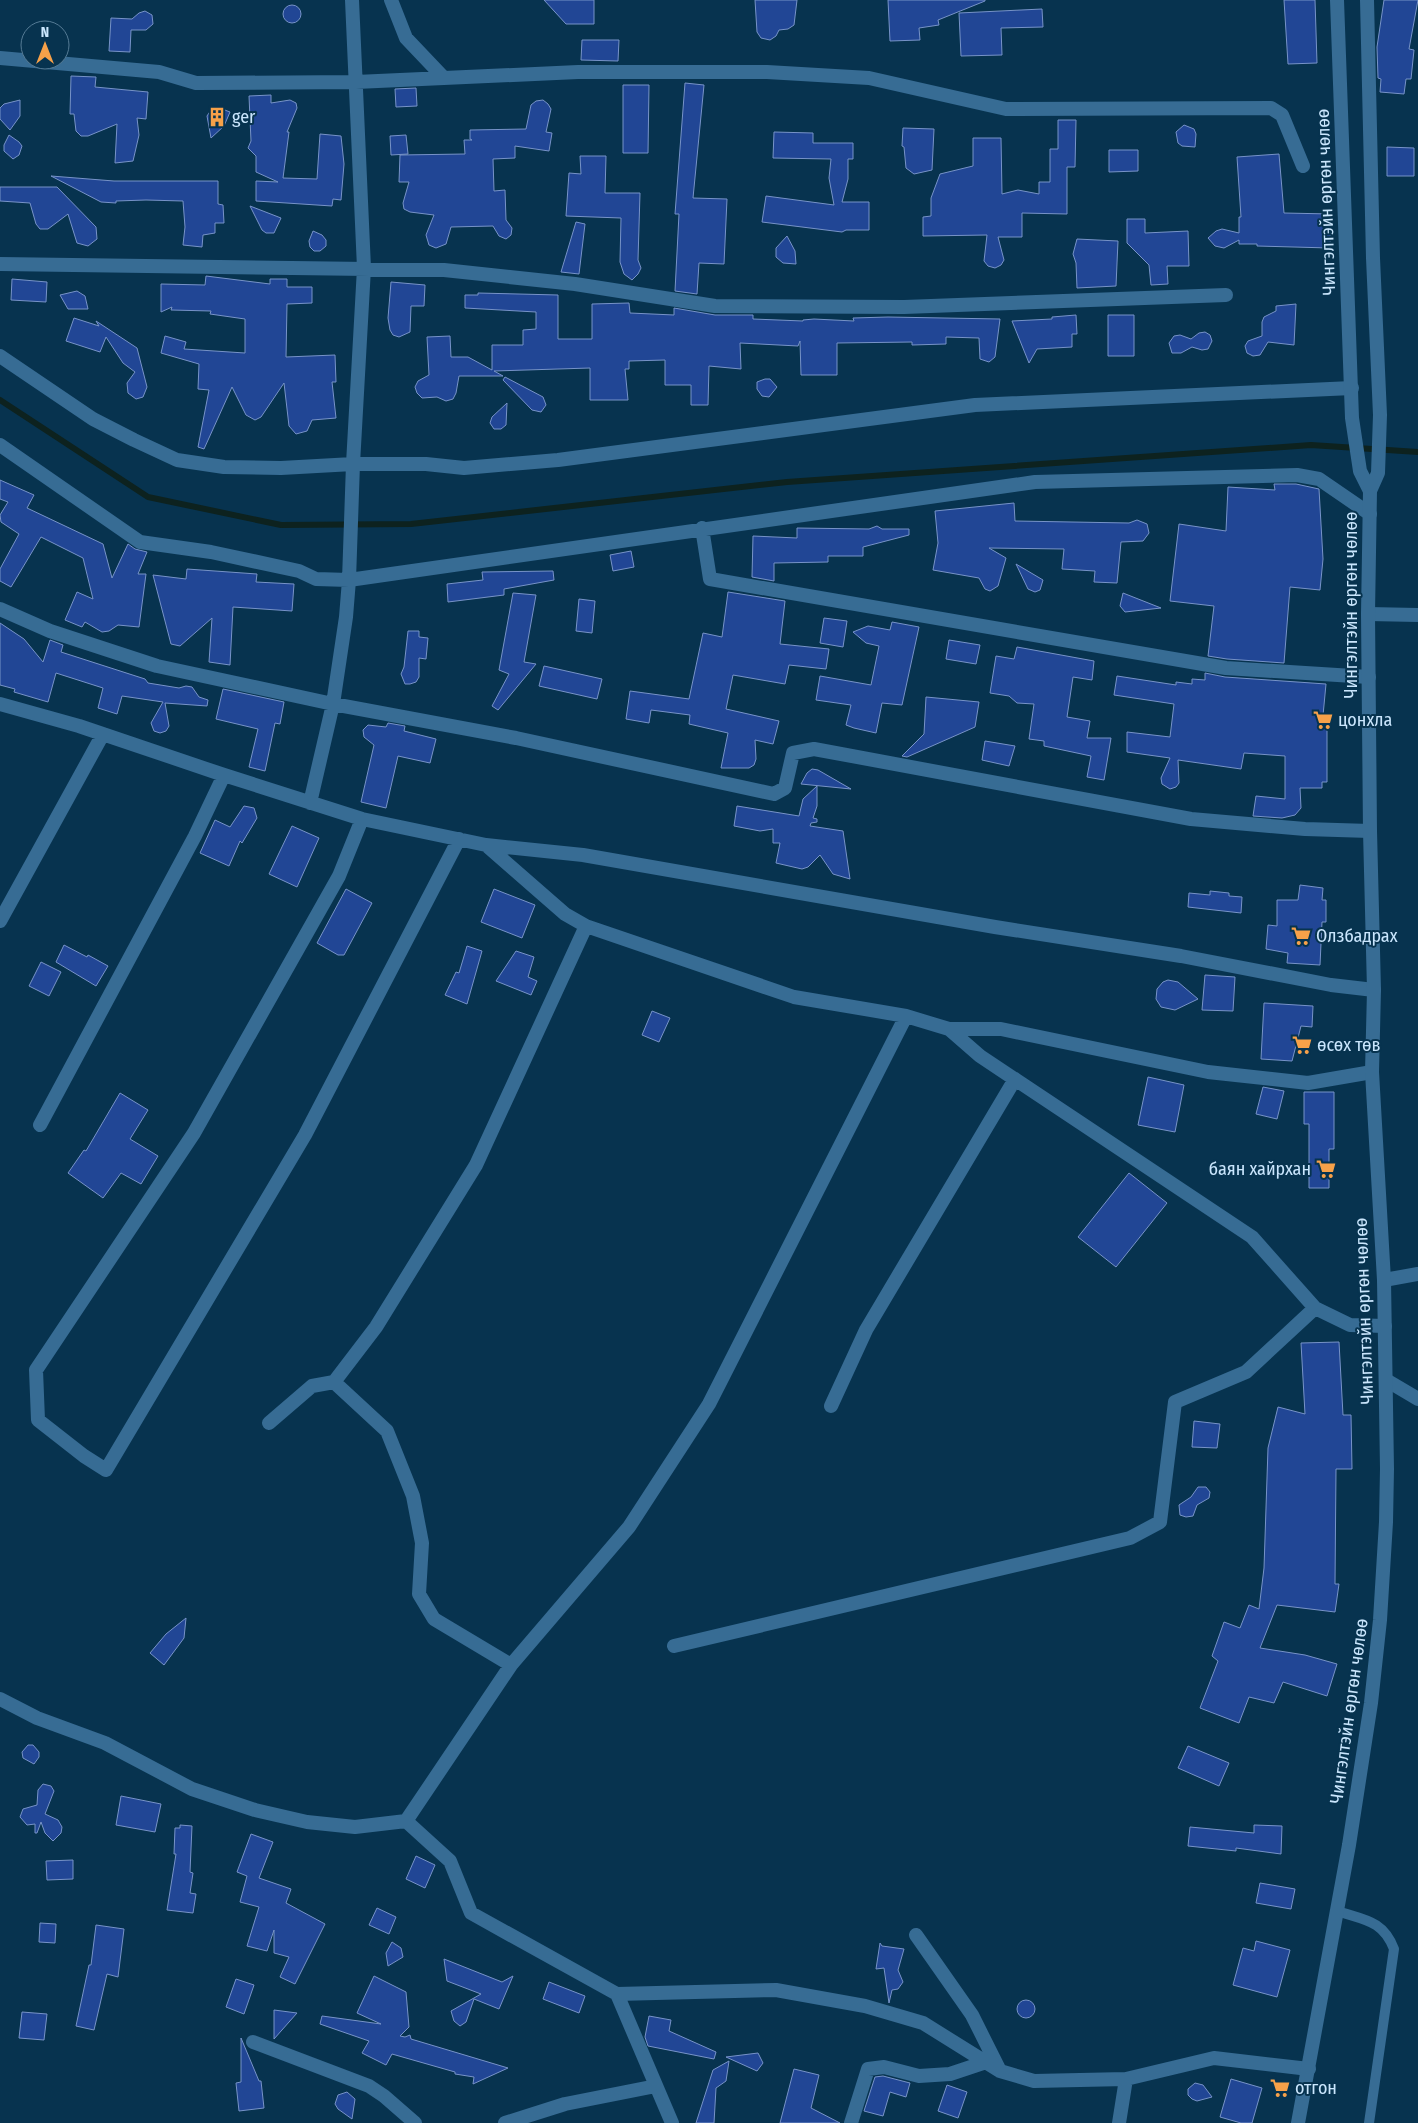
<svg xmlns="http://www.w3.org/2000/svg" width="1418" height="2123" font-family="'Fira Sans Condensed',sans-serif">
<rect width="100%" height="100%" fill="#07334f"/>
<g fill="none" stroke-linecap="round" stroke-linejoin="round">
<path stroke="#0d221f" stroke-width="6" d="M0 400 148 497 281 525 411 524 787 482 1311 445 1418 452"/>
</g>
<path fill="#214695" stroke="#7793c8" d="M544 0H594V24H566Z
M755 0H797L794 25 788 29 779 30 776 36 770 40 761 38 757 32Z
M888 0H985V1L938 20 939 25 919 28 920 40 890 41Z
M1284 0H1315L1317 63 1288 64Z
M1384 0H1418L1409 49 1414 50 1411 79H1406L1404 94 1380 92 1381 79 1378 78 1377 47Z
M283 14a9 9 0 1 1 18 0a9 9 0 1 1-18 0Z
M1042 9 1043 27 1001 28 1002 55 961 56 959 13Z
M145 11 152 15 153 24 146 30H131L130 52 109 51 111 18 132 19 139 13Z
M582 40H619L618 61 581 60Z
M71 76 96 77 95 87 148 92 146 119 137 118 139 135 133 161 115 163 117 124 88 136H81L76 131 74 114H70Z
M685 83 704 85 693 198 727 199 724 264 699 263 697 294 675 291 679 214H675Z
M623 85H649L648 153H623Z
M416 88 417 106 396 107 395 89Z
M271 95V103L290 100 296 103 297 108 287 132H289L283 178 317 179 320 134 341 136 344 164 341 200 333 199 332 206 256 201V181L278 182 256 172V156L248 148 251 141 249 96Z
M20 100V116L10 130 0 119V108L4 104Z
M543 100 548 104 551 109 546 132 552 133 549 151 515 146V158L493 159 494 191 505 190 506 220 512 228 511 235 506 239 499 236 493 226 451 227 446 244 436 248 429 245 426 235 434 215 410 212 404 209 403 203 409 182H399L400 155 465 154 464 140H472L470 139V130L526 129 531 105 536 101Z
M217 107 230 112 224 126 211 138 207 116 211 110Z
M1058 120H1076L1075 167H1067V214L1022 213V237H998L1004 260 1001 265 995 268 988 266 984 261 987 235 923 236V217L931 216V198L940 174 973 166V138H1001L1002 194 1018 190 1039 194V182H1050V149H1058Z
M1184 125 1194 129 1196 134 1195 147 1182 146 1178 143 1176 132Z
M903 128 934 129 932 170 914 174 906 168 904 147 902 146Z
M774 132 813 133V143H853V159H848V179L842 202H869V230H846L842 232 762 222 766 196 834 205 829 178 831 159 773 158Z
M9 135 19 142 22 146 19 155 13 159 4 151V145Z
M406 135 408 154 391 155 390 136Z
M1387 147 1414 148V176H1387Z
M1109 150H1138V171L1109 172Z
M1279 154 1284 213 1331 214 1330 248 1257 246V244H1239V240L1224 248 1215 246 1208 238 1216 231 1222 229 1239 233V217H1241L1237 157Z
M580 156H606L605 193H640L638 260 641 268 638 274 632 280 624 274 620 262 621 218 566 216 569 173 581 174Z
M51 176 114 181H218V204L223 205 224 223H215V233L203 235 202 247 183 245 185 227 183 201 146 200 116 201V203L101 202Z
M0 187H57L96 227 97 239 88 246 77 243 68 214 48 229H40L36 224 30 203 0 201Z
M250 206 281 218 274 233H266L262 230Z
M1127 219H1145V233L1188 231 1189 266H1167L1168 284 1151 285 1149 265 1127 243Z
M576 222 585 224 579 274 561 272Z
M313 231 322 235 326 240V246L320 251H314L310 247 309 241Z
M787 236 795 251 796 264 783 263 776 257V248Z
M1077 239 1118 241 1116 286 1077 288 1076 263 1073 254Z
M206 276 270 284V279H287V287H312V303L287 304 286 357 335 355 336 382H332L336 418 312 420 307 431 296 434 289 426 284 383 261 417 255 420 246 415 232 387 204 449 198 447 209 390 198 389 199 364 161 353 165 336 186 342 184 349 245 353V319L210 314 211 311 171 310 172 307 161 312V284L205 285Z
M12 279 47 282 46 302 11 300Z
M391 282 425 285 424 306H411L410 332 399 337 393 335 390 330 388 318Z
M77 291 85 296 88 309H68L60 295Z
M478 293 558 295V339H592V304L629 303 630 313 674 315V308L715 315H753V319L803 321V320L814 319 854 321 853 318 888 317 1000 319 995 357 989 362 980 359 979 338 946 337V344L912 345V342L837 343V375H801L800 341 798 346 740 343 741 369 709 366 708 405H691V385H665V360L629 361V369H625L628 400H590V368L494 371 503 376H459L456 393 453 399 446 401 437 397 422 398 417 393 415 387 418 381 429 375 427 337 450 336 451 357H468L492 370V345H523V330L536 329V312L465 308V295H478Z
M1296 304 1294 345 1268 342 1260 355 1253 356 1247 353 1245 346 1248 341 1262 336V322L1264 317 1276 311V306Z
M1076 315 1077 334H1072V347L1037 349 1029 363 1012 321 1052 319V317Z
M1108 315H1134V356H1108Z
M74 318 99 326 96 321 137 348 147 387 143 397 136 399 128 393 127 383 135 372 123 363 106 337 100 352 66 341Z
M1205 332 1210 335 1212 341 1208 349 1202 350 1192 347 1181 353H1172L1169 343 1174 336 1180 335 1191 339 1199 333Z
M505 377 543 397 546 405 541 412 532 410 503 380Z
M765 379H770L777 387 769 397 762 396 757 389V382Z
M507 403 506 425 501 429H494L490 423 492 417Z
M0 480 34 495 27 508 103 544 112 578 128 544 135 549 147 552 138 574H146L139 627 118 625 109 631 102 632 85 622 82 627 65 620 77 592 93 599 83 558 41 537 11 587 0 581V569L19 534 1 522 0 515 8 502 0 499Z
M1274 484H1296L1319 489 1323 559 1320 590 1290 587 1284 663 1227 659 1208 656 1214 606 1170 601 1179 524 1226 531 1228 487 1275 490Z
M1014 503 1015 521 1129 523 1137 520 1147 524 1149 533 1143 541 1121 542 1117 583 1094 582 1095 571 1062 569 1064 549 989 548 1006 558 998 586 990 591 985 589 979 578 933 570 938 543 935 511Z
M877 526 882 529H909V535L863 547V556H828V562L774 563V581L752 577 753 536 797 538V528L869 529Z
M631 551 634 567 613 571 610 555Z
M1016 564 1043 580 1040 590 1035 592 1028 589Z
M187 569 257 574 256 582 294 584 292 611 233 607 230 665 209 662 212 618 180 646 171 644 153 575 186 579Z
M553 571 554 580 504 589V595L448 602 447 584 483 580 482 572Z
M728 592 785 601 780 644 829 649 826 669 789 665 785 684 733 675 726 709 779 721 773 744 755 740 756 759 754 765 749 768H721L728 733 689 724 690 715 651 710 649 723 626 719 630 691 689 699 703 633 722 637Z
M513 593 536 595 524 662 536 664 498 710 492 706 509 674 499 670Z
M1123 593 1161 608 1125 612 1120 606Z
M579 599 595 601 592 633 576 631Z
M824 618 847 621 843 647 820 643Z
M892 622 919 627 902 705 882 703 876 733 854 728 846 725 851 705 816 700 820 676 871 685 879 646 866 643 853 632 868 626 890 630Z
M0 623 24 639 43 662 50 640 63 645 61 652 145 679 148 683 179 688 186 686 192 687 199 697 208 700 207 706 165 703 169 726 166 731 160 733 154 731 151 723 163 702 122 696 117 714 98 708 103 688 56 673 48 702 14 692 15 689 0 685Z
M408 631H419V637L428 638 426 659 419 658V677L416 682 410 684H405L401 674 404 667Z
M949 640 980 645 976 664 946 659Z
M1017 647 1094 661 1092 680 1073 677 1067 717 1090 721 1087 738H1111L1104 780 1087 777 1091 756 1044 746V741L1029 739 1034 704 1017 703 1009 696 990 693 996 656 1014 659Z
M544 666 602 679 597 699 539 686Z
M1205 673 1225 677 1326 684 1322 726H1327V782H1322V788H1300L1301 808 1295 815 1282 818 1253 816 1256 796 1285 799V756L1244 753 1241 769 1178 760 1179 783 1176 787 1170 789 1162 784 1161 778 1170 758 1127 752V732L1170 737 1174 704 1114 695 1117 676 1176 685V682L1192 684V679L1205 680Z
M223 689 284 702 280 724 275 723 265 771 249 767 258 729 216 719Z
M926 697 979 702 975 727 907 757 902 756 924 734Z
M388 723 405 726 404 731 436 739 430 763 398 756 386 808 361 802 374 745 364 737 363 730 368 725 386 727Z
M985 741 1015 746 1009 766 982 760Z
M812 769 818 770 851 789 801 784 807 773Z
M817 786V806L813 818 817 819V822L811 823 810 826 843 831 850 879 833 874 820 855 808 867 802 869 776 863 780 843H773V829L760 831 734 826 737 806 799 816 803 799Z
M244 806 254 808 257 818 242 843 240 841 229 866 200 853 215 820 230 827Z
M292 826 319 838 297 887 269 874Z
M1300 885 1323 888 1322 900H1326V922H1322L1320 965 1287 963 1288 953 1266 949 1268 925 1277 926V900H1298Z
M346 889 372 903 344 955H338L317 943Z
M494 889 535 905 522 938 481 922Z
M1210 891 1229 893V896L1242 897 1241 913 1188 907 1189 893 1210 895Z
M64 945 87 957 88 955 108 966 96 986 56 962Z
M467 946 482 951 467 1004 445 995 456 972 459 973Z
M516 951 534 957 528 977 537 981 531 995 496 981Z
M41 962 61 972 49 996 29 986Z
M1205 975 1235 977 1233 1011 1202 1010Z
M1168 980 1178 982 1198 999 1175 1010 1161 1007 1156 999 1157 989 1163 982Z
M1264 1003 1313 1006 1312 1027 1301 1026 1292 1061 1261 1059Z
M652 1011 670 1018 659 1042 642 1035Z
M1148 1077 1184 1085 1175 1132 1138 1125Z
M1263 1087 1284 1091 1277 1119 1256 1114Z
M1304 1092H1334V1149H1329V1188H1309V1124H1304Z
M120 1093 148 1110 130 1139 158 1156 141 1184 121 1173 103 1198 68 1173 84 1150 86 1151Z
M1129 1173 1167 1203 1116 1267 1078 1237Z
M1339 1342 1343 1415H1351L1352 1469H1336L1335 1584H1339L1335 1612 1277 1605 1260 1648 1305 1655 1337 1664 1327 1696 1283 1682 1274 1703 1249 1697 1239 1723 1200 1708 1218 1661 1212 1656 1224 1622 1240 1628 1249 1605 1259 1609 1264 1568 1268 1448 1278 1407 1305 1414 1301 1343Z
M1194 1421 1220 1424 1217 1448 1192 1447Z
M1198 1487H1206L1210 1492 1209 1498 1197 1505 1193 1516 1186 1517 1180 1515 1179 1505 1191 1497Z
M186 1618 184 1638 164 1665 150 1653 166 1634Z
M28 1745H33L39 1752V1757L34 1764 23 1758 22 1752Z
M1188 1746 1229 1763 1219 1786 1178 1768Z
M43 1784 51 1786 54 1791 45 1814 58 1820 62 1827 61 1833 53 1841 45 1833 41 1822 37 1833H35V1824L27 1825 20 1817 23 1809 37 1805 38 1790Z
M121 1796 161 1804 155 1832 116 1825Z
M180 1825 192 1826 190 1872 193 1873 190 1893 196 1894 193 1913 167 1910 176 1854H174L175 1828H180Z
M1254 1825 1282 1826 1281 1854 1236 1848V1851L1188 1846 1190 1827 1254 1833Z
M251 1834 273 1842 259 1878 291 1889 286 1903 325 1924 295 1984 280 1977 289 1957 274 1953V1930L267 1951 247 1946 259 1907 240 1902 247 1876 237 1872Z
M416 1856 435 1865 425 1888 406 1879Z
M73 1860V1879L47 1880 46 1861Z
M1260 1883 1295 1889 1291 1909 1256 1903Z
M377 1908 396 1917 389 1934 369 1925Z
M40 1923 56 1924 55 1943 39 1942Z
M96 1925 124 1929 118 1977 107 1974 94 2030 76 2026 89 1965H91Z
M1256 1941 1290 1950 1277 1997 1233 1985 1243 1948 1254 1951Z
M392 1942 401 1948 403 1957 388 1966 386 1953Z
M880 1943 882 1946 904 1949 898 1970 903 1982 898 1989 892 1990 889 2003 884 1968 876 1969Z
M444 1959 502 1982 513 1976 499 2009 474 1999 466 2022 460 2026 454 2021 451 2011 481 1994 447 1981Z
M374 1976 406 1992 409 2027 400 2036 405 2037 410 2035 411 2039 508 2068 473 2084 474 2077 455 2074V2072L392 2054 386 2065 362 2053 369 2041 320 2024 322 2016 381 2024 357 2013Z
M236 1979 254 1985 244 2014 226 2007Z
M549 1982 585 1996 579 2013 543 1999Z
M1017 2009a9 9 0 1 1 18 0a9 9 0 1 1-18 0Z
M274 2010 297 2013 274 2039Z
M22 2012 47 2014 44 2040 19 2038Z
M649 2016 671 2020 669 2031 716 2052 714 2059 648 2046 645 2037Z
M241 2038 259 2081H261L264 2108 239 2111 236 2083 241 2082Z
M758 2053 763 2063 757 2071 726 2057Z
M729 2061 726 2081 716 2088 714 2123H696L713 2070Z
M794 2069 819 2075 811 2108 840 2123H780Z
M883 2076 910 2083 906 2097 890 2092 883 2116 864 2111 875 2077Z
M1231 2079 1262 2088 1252 2123H1241L1220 2117Z
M1195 2083 1203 2085 1212 2097 1197 2101 1192 2099 1188 2095V2089Z
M947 2085 967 2092 958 2118 938 2111Z
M347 2092 355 2099 352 2119 338 2109 335 2104 338 2095Z"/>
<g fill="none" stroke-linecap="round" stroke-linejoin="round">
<path stroke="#376c94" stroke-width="10" d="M1337 1911C1364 1920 1383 1920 1394 1949L1369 2123"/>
<path stroke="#376c94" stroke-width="14" d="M391 0 406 38 444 78
M0 58 159 72 196 83 356 82 578 72H767L869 78 1006 109 1271 108 1282 115 1303 166
M0 264 444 270 575 284 715 306 904 307 1226 295
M0 356 93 419 134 440 177 460 224 467 281 468 353 464H426L464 468 558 460 975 405 1352 388
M0 445 140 542 211 552 299 571 316 579 349 580 1035 482 1297 475 1319 479 1370 514
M702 528 710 579 1226 668 1369 677
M0 609 50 631 157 666 333 704 516 738 774 794 785 788 793 753 814 749 1191 819 1305 829 1370 831
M0 704 79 726 224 775 362 819 486 845 583 855 995 927 1181 956 1331 985 1374 990
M310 803 333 704 346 617 349 580 353 464 364 268 352 0
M362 819 339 876 194 1133 36 1370 38 1420 84 1456 106 1470 305 1135 459 839
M486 845 565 914 586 926 794 997 906 1016 949 1029 980 1056 1252 1237 1315 1308 1350 1325 1385 1326
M0 921 103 734
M949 1029H1001L1208 1072 1308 1083 1372 1072
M40 1125 195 836 224 775
M1384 1280 1418 1274
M831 1406 866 1330 1015 1079
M269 1423 312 1386 334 1382
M674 1646 1130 1538 1160 1522 1175 1402 1246 1372 1315 1308
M511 1665 434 1619 419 1594 422 1543 413 1496 387 1431 334 1382 376 1327 476 1165 586 926
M0 1699 37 1718 105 1743 192 1789 255 1810 307 1822 355 1827 406 1821 450 1861 471 1913 617 1994 776 1990 865 2006 923 2023 1000 2071
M406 1821 511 1665 629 1527 709 1404 906 1016
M916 1935 972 2015 1000 2071 1034 2081 1126 2079 1214 2058 1309 2069
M617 1994 672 2123
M253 2042 369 2086 384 2096 415 2123
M505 2123 565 2104 656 2086
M851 2123 868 2069 884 2067 919 2076 950 2074 986 2062
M1119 2123 1126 2079"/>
<path stroke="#376c94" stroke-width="14" d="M1368 614 1418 615
M1386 1380 1418 1399"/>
<path stroke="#376c94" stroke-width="14" d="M1337 0 1352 418 1360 471 1370 491
M1298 2123 1349 1845 1371 1703 1380 1620 1386 1522 1387 1469 1384 1280 1372 1072 1374 990 1370 831 1368 614 1370 491 1378 473 1380 415 1373 258 1367 0"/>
</g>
<defs>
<symbol id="building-bare" viewBox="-9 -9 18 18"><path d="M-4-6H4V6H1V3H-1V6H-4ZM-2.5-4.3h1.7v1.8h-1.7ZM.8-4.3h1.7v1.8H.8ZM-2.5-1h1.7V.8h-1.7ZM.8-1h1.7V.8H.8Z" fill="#f7a149" stroke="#07334f" stroke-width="2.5" paint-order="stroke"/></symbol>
<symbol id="supermarket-bare" viewBox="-9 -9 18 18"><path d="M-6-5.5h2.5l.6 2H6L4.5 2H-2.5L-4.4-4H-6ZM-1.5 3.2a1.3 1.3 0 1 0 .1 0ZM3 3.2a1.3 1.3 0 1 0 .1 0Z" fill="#f7a149" stroke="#07334f" stroke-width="2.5" paint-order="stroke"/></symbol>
</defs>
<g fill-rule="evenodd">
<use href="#building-bare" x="203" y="103" width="28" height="28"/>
<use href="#supermarket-bare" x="1309" y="706" width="28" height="28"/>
<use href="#supermarket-bare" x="1287" y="922" width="28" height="28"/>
<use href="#supermarket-bare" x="1288" y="1031" width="28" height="28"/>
<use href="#supermarket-bare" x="1312" y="1155" width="28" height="28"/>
<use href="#supermarket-bare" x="1266" y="2074" width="28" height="28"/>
</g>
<g text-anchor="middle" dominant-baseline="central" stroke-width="4" stroke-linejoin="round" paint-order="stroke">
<g font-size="18" fill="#cae6fd" stroke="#07334f" text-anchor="start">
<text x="232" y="117">ger</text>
<text x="1338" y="720">цонхла</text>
<text x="1316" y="936">Олзбадрах</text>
<text x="1317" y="1045">өсөх төв</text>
<text x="1311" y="1169" text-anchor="end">баян хайрхан</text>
<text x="1295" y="2088">отгон</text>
</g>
<g font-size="18" fill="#cae6fd" stroke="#07334f">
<text transform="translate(1326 202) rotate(-92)">Чингэлтэйн өргөн чөлөө</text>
<text transform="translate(1351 605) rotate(-90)">Чингэлтэйн өргөн чөлөө</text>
<text transform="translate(1364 1311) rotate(-92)">Чингэлтэйн өргөн чөлөө</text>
<text transform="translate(1349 1711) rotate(-82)">Чингэлтэйн өргөн чөлөө</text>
</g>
</g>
<g transform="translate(45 45)"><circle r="24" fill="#07334f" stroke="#557b95"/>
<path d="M0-4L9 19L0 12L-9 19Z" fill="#f7a149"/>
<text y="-8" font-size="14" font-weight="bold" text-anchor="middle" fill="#cae6fd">N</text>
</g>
</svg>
